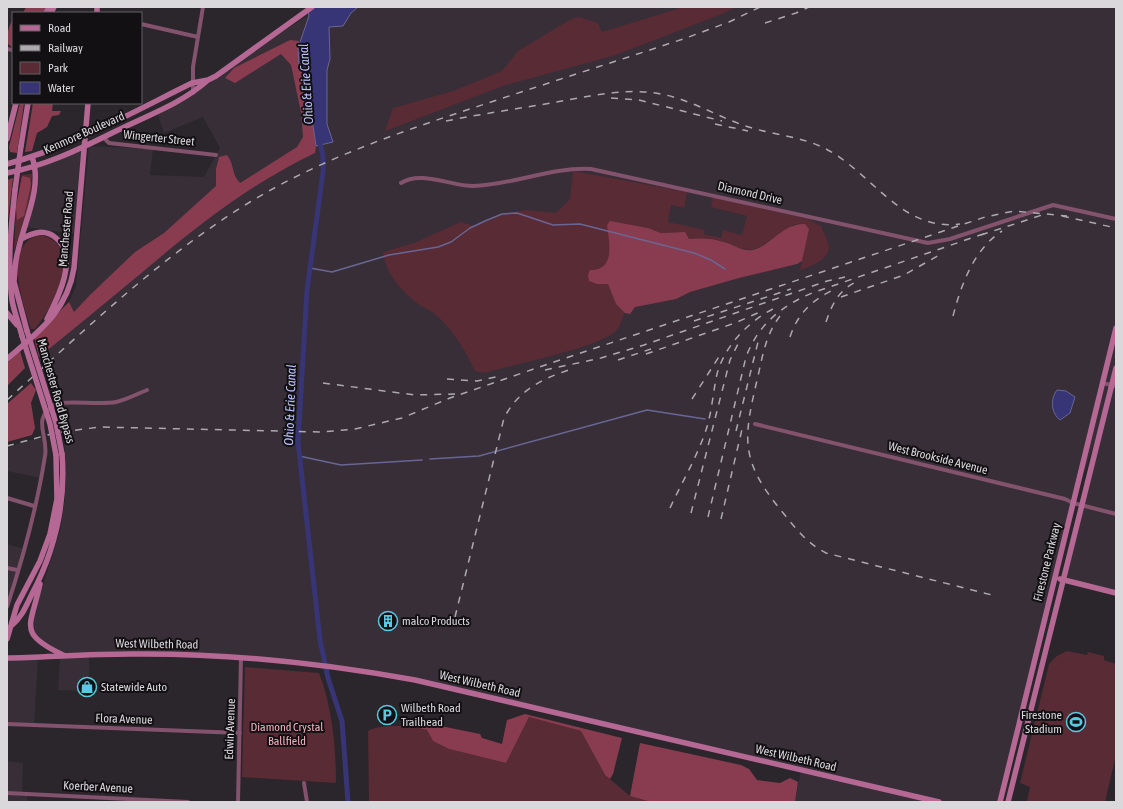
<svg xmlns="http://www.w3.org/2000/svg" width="1123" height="809" font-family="'Asap Condensed',sans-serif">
<rect width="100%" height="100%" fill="#2b262c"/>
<path fill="#372e37" d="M320 7H1116V368L1112 385 1116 386V593L1063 580 1103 419 1073 503 1000 802H944L802 770 939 802H795L801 770 420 681 241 657 89 656 90 691 58 690 60 657 40 639 35 632 33 617 60 531 65 499V450L64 435 34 337 69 302 76 286 89 146 153 149 150 175 204 177 220 148 203 117 164 133 158 115Z
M84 146 77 234 25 227 36 167Z
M44 438 45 444 41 478 7 471V448L25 441Z
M7 544 24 549 7 607Z
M38 657 34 726 7 724V658Z
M7 761 23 763 22 793 27 794V802H7Z"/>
<path fill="#582b35" d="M683 7H736L722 14 616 55 506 85 385 131 393 108 453 91 502 71 518 51 571 19 579 17 598 23 602 32Z
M573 171 687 192 684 208 671 205 668 222 705 230 704 234 721 238 723 230 742 235 747 216 711 207 713 197 808 219 821 226C824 232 828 241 829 247 829 260 810 267 800 270L809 229 795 224 762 246 752 250 732 247 725 242 707 239H689L677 232 661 233 648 228 630 225H607L611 238 608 259 604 267 598 270 589 281 597 284H608L616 304 625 313C622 319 620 326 617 330 603 347 507 366 483 373L475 371C466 351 450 325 432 312 428 309 424 308 421 306 402 292 386 275 383 252L414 243 461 222 474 226 502 214 525 210 556 213 570 199Z
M29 174H32L31 192 26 215 14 251 16 207 22 175Z
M39 235C63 237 68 263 61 283 55 300 46 315 35 329H31C23 304 2 245 39 235Z
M1067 651 1087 655 1088 652 1104 656V660L1116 664V755L1105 802H1033L1027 801 1030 787 1020 783 1049 664 1057 656Z
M245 667 319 673C332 705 336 748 336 783L242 777Z
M529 717 581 731 605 775 630 796 651 802H369L368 731C381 723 413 726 427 730L433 741 449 749 506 763Z"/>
<path fill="#893c4f" d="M26 7H46L43 13H23Z
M13 19V48L7 43C7 35 8 27 13 19Z
M290 40 299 41V65L307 84 316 146 315 153C252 183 198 225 145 270 110 299 75 328 39 357L34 337 69 302 74 312 90 295 135 252 164 233 216 186V169L219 157 227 155C235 165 231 174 240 183L297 147 303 137 301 112 291 65 281 54 235 83 225 78 234 68Z
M20 103H24L17 153 10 152 9 147Z
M33 103H53L52 111H61L59 115 52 116 47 127 37 133 32 151 25 152Z
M22 176 30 178 31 185 24 216 17 220 16 207Z
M13 178 7 228V180Z
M610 221 648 228 661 233 685 232 689 239C701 238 712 238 724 242 732 244 743 252 753 250 772 245 783 223 805 224L809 229 802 261 797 264 739 278 690 292 676 299 635 307 630 314 625 313 616 304 608 284H597L589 281 588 275 590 270C616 271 609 241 607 225Z
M20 351 25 368 7 386V363Z
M31 383 36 390 31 403 35 428 32 435 7 442V404Z
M525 714 622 738 613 774 610 779 605 775 581 731 529 717 506 763 449 749 433 741 427 730 414 727 416 721 480 734 482 738 502 744 507 720Z
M640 743 741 765 749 769 757 780 780 783 790 778 798 782 795 802H651L630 796Z"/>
<path fill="#373576" stroke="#686695" d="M307 7H358L351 13 343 26 329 27 330 59 327 70V124L333 142 316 146 307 84 299 65 298 48 309 16Z
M1057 390 1066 391 1075 397 1070 413 1060 420C1051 413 1050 399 1057 390Z"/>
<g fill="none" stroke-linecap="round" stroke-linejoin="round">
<path stroke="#686695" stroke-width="1.5" d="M310 268 332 272 389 255 438 247 451 242 470 228 485 221 502 214 517 213 553 225 580 224 694 253 711 260 725 269
M299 456 341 465 422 460
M430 459 479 456 647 410 705 419"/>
<path stroke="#373576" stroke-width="5" d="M319 139 323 156V172L307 290 298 442 320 640 328 678 342 721 348 802"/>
<path stroke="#83526d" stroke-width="4" d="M141 24 198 37
M7 49 13 50
M193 93V67L203 7
M103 137 109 143 216 155
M401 183C421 170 451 186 473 186 513 185 550 167 591 169L928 243 950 239 1053 205 1116 219
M1102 383 1116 386
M755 424 1065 499 1073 503 1116 514
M7 498 34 506
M7 568 17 570
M7 607C23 558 37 507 45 456 49 435 30 419 56 404 63 400 102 405 116 402 126 400 137 394 147 390
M7 724 240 733
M304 783 307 802
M7 793 188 802
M238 802 241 657"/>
<path stroke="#b56894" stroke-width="5.5" d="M46 13 49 7
M51 13 54 7
M97 13V7
M7 139 16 103
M21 146 28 103
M7 164C71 147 133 112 192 83L208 80 216 76 312 7
M7 173C44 166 78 150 112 133 145 116 180 105 208 80
M15 190C11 227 7 263 12 300 14 312 19 324 22 336
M21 239C33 233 44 228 56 238 79 257 58 298 47 319
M13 278 27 331
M14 281C15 271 15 261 18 251 24 222 43 187 32 157
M7 313 17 325
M7 359C38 332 67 312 74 268L88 103
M1060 579 1116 593
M40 584C31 627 16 633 65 656
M12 625C22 617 26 606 32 594 55 550 66 504 62 454
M7 639 17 605 40 561 50 534 57 499 56 455
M7 658C48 657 90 654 131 654 226 653 322 663 415 680L939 802
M1000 802 1116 328
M1008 802 1116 368"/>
<path stroke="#ada9ae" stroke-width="1.5" stroke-dasharray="7 7" stroke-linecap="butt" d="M765 23 796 13 809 7
M611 98 639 100 722 121
M446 121C481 114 516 109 551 103 587 97 625 87 661 94 693 100 721 119 752 128 776 135 802 137 824 148 871 171 901 232 960 224
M715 124 748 131
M1062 216 1116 228
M981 235 1042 215
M841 297 904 275 941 254
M780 316C766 334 763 354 758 376 743 440 739 460 784 514 796 529 808 544 826 553L996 596
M953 316C961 285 974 249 1002 231
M694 321 791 289
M826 322C832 304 839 290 856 282
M790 337C797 315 811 301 831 291
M646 354 735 323 762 311
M618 360 651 349
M545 370 601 358 644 345 827 281 845 277
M447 379 477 381 500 376
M323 383 415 395 455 394
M692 399 722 352
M7 400C85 330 160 257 250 202 324 157 406 130 488 103 554 81 620 60 686 38L729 22 760 7
M736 431 758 342
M7 446 55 433 99 427 322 432 355 429 402 418 450 398 554 362 985 217 1014 211 1067 216
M670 508C682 482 697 457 706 430 712 412 713 392 717 374 725 344 752 318 779 306
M691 513 730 360 738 344
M708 517 746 357C758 325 781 306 812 293L986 233
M721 519 743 425
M455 617 504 418C518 391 541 379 569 370"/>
<path stroke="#b56894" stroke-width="5.5" d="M15 190 21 146
M27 331 56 423 62 454
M22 336 50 424 56 455"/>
</g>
<defs>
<symbol id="building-ring" viewBox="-11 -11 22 22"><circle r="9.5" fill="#121013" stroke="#58c9e3" stroke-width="1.5"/><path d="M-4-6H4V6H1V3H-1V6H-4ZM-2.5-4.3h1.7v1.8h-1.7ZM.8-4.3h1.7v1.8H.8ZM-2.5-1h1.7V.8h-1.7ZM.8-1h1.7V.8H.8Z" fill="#58c9e3"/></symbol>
<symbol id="shop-ring" viewBox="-11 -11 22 22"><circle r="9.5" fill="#121013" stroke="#58c9e3" stroke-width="1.5"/><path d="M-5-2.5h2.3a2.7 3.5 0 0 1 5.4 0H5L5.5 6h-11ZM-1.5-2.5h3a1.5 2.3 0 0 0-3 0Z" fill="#58c9e3"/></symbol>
<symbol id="parking-ring" viewBox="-11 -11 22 22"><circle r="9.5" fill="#121013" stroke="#58c9e3" stroke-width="1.5"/><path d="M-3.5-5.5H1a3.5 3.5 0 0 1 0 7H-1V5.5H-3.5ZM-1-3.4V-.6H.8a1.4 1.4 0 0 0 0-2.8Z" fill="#58c9e3"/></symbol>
<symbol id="stadium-ring" viewBox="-11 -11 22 22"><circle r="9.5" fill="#121013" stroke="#58c9e3" stroke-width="1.5"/><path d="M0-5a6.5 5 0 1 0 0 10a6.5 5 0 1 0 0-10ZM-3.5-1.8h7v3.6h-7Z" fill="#58c9e3"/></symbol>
</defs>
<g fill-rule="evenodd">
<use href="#building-ring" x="377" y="610" width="22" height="22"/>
<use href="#shop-ring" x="76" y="676" width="22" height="22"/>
<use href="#parking-ring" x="376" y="704" width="22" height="22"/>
<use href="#stadium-ring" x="1065" y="711" width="22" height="22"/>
</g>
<g text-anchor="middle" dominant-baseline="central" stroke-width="4" stroke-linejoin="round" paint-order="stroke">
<g font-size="12" fill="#dbd8dc" stroke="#121013">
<text transform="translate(84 133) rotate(-24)">Kenmore Boulevard</text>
<text transform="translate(159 138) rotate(6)">Wingerter Street</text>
<text transform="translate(750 193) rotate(13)">Diamond Drive</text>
<text transform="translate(66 229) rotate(-85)">Manchester Road</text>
<text transform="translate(56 391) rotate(74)">Manchester Road Bypass</text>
<text transform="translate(938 458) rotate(14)">West Brookside Avenue</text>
<text transform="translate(1047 562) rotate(-76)">Firestone Parkway</text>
<text transform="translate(157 644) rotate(1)">West Wilbeth Road</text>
<text transform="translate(480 684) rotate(13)">West Wilbeth Road</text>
<text transform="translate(124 719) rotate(2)">Flora Avenue</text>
<text transform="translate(230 729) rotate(-88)">Edwin Avenue</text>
<text transform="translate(796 758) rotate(13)">West Wilbeth Road</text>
<text transform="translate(98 787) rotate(3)">Koerber Avenue</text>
</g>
<g font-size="12" fill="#dbd8dc" stroke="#121013" text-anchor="start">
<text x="402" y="621">malco Products</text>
<text x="101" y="687">Statewide Auto</text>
<text x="401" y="708">Wilbeth Road<tspan x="401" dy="14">Trailhead</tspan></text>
<text x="1062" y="715" text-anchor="end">Firestone<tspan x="1062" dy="14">Stadium</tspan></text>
</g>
<g font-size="12" fill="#f4afbc" stroke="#121013">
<text x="287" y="727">Diamond Crystal<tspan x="287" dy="14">Ballfield</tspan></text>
</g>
<g font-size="13" font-style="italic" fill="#bbc1fb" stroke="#121013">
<text transform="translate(306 84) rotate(-94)">Ohio &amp; Erie Canal</text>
<text transform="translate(290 405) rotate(-88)">Ohio &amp; Erie Canal</text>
</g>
</g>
<rect width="1123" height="809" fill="none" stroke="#dbd8dc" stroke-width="16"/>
<rect x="12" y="12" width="130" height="92" fill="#121013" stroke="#626063"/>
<rect x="20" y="25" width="20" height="6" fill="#b56894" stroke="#626063"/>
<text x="48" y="32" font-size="12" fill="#dbd8dc">Road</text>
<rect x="20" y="45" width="20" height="6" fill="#ada9ae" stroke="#626063"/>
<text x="48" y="52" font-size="12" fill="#dbd8dc">Railway</text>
<rect x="20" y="62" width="20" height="12" fill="#582b35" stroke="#626063"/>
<text x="48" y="72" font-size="12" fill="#dbd8dc">Park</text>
<rect x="20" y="82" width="20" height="12" fill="#373576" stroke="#626063"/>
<text x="48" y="92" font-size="12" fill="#dbd8dc">Water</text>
</svg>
